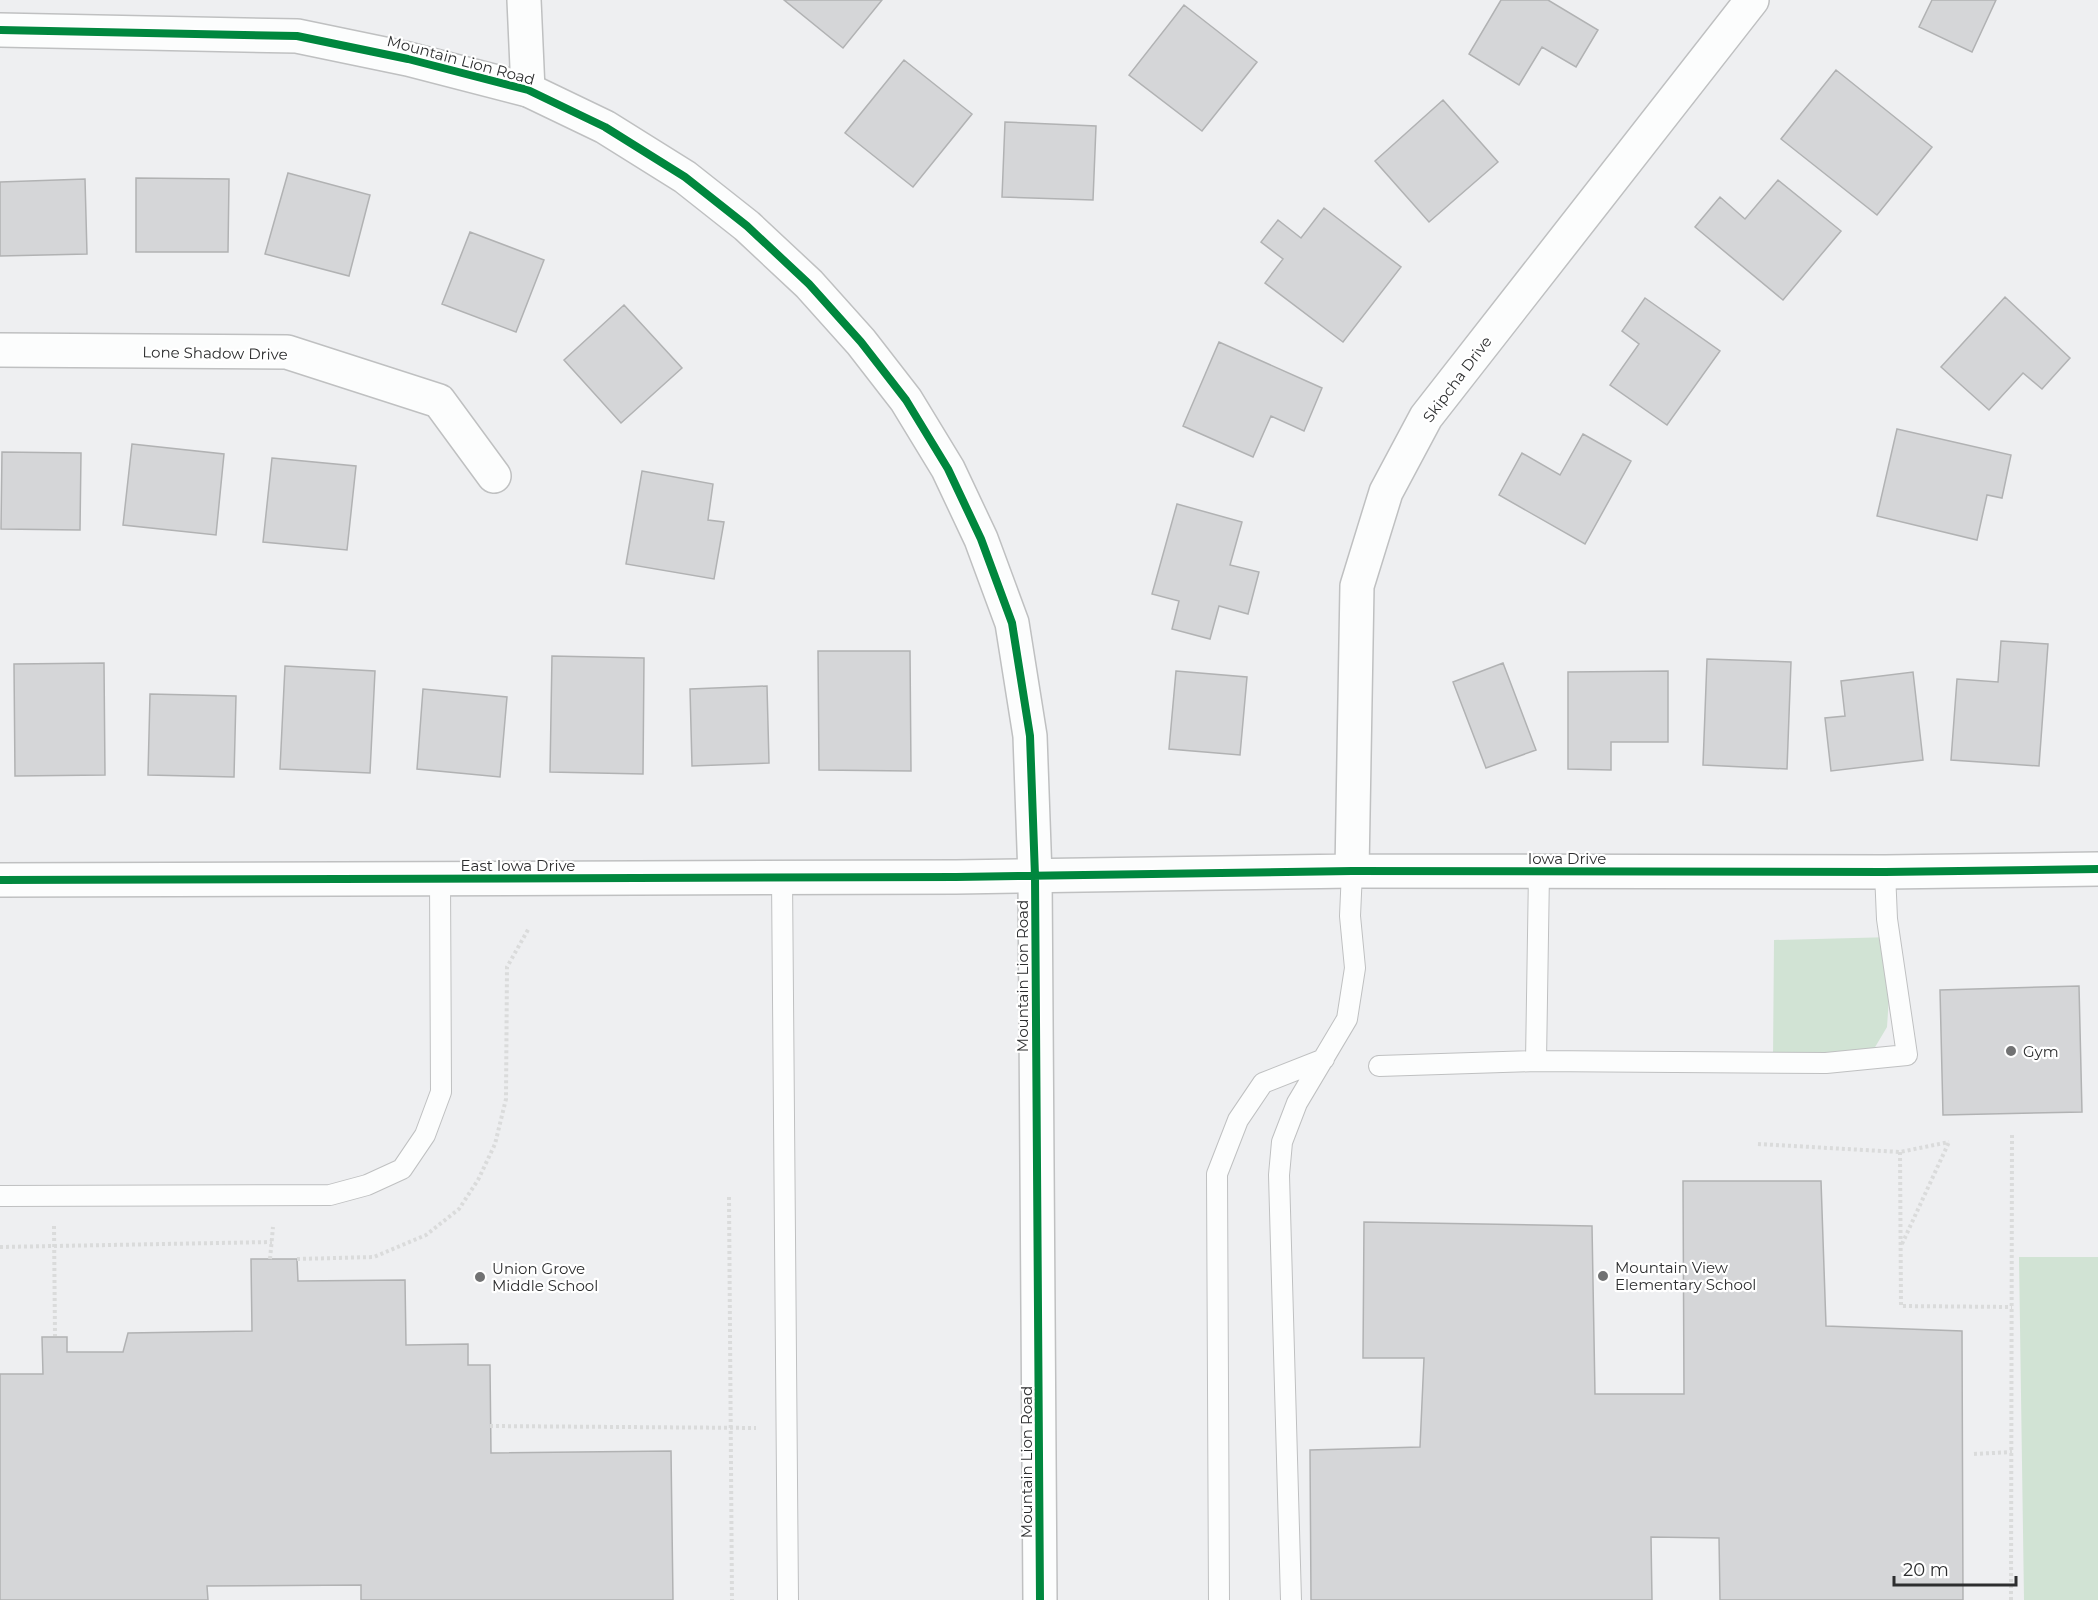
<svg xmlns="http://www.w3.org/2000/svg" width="2098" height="1600" font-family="Montserrat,sans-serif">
<rect width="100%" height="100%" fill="#eeeff1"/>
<path fill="#d1e3d4" d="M1893 937 1887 1027 1871 1054 1773 1060 1774 940Z
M2019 1257H2098V1600H2024Z"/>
<path fill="#d5d6d8" stroke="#b1b2b3" stroke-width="1.5" d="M784 0H882L843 48Z
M1501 0H1548L1598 30 1576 67 1542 47 1519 85 1469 54Z
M1932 0H1996L1972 52 1919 27Z
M1184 5 1257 62 1202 131 1129 75Z
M904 60 972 114 913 187 845 133Z
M1836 70 1932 147 1877 215 1781 139Z
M1443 100 1498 162 1429 222 1375 161Z
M1005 122 1096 126 1093 200 1002 197Z
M288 173 370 195 349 276 265 254Z
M136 178 229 179 228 252H136Z
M85 179 87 254 0 256V182Z
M1778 180 1841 231 1783 300 1695 227 1720 197 1745 219Z
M1324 208 1401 267 1343 342 1265 283 1283 259 1261 242 1278 220 1301 238Z
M470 232 544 260 516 332 442 304Z
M2005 297 2070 358 2042 389 2023 373 1989 410 1941 367Z
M1645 298 1720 351 1667 425 1610 385 1639 344 1622 331Z
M624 305 682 368 621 423 564 360Z
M1219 342 1322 388 1304 431 1271 416 1253 457 1183 426Z
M1897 429 2011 455 2002 498 1987 495 1977 540 1877 516Z
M1583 434 1631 461 1585 544 1499 495 1522 453 1560 475Z
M132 444 224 454 216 535 123 525Z
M2 452 81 453 80 530 1 529Z
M272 458 356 466 347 550 263 542Z
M642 471 713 484 708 520 724 522 714 579 626 564Z
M1177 504 1242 522 1230 565 1259 572 1248 614 1219 606 1210 639 1172 629 1179 601 1152 594Z
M2001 641 2048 644 2039 766 1951 760 1957 679 1998 682Z
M818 651H910L911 771 819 770Z
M552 656 644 658 643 774 550 772Z
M1707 659 1791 662 1787 769 1703 765Z
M104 663 105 775 15 776 14 664Z
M1503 663 1536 750 1486 768 1453 682Z
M285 666 375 671 370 773 280 769Z
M1176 671 1247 677 1240 755 1169 749Z
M1668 671V742H1611V770L1568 769V672Z
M1913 672 1923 760 1831 771 1825 718 1845 716 1841 681Z
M767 686 769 763 692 766 690 689Z
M423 689 507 697 500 777 417 769Z
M150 694 236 696 234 777 148 775Z
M2079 986 2082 1112 1943 1115 1940 990Z
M1683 1181H1821L1826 1326 1962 1331 1963 1600H1720L1719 1538 1651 1537 1652 1600H1311L1310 1450 1420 1447 1424 1358H1363L1364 1222 1592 1226 1595 1394H1684Z
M251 1259H297L298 1281 405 1280 406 1345 468 1344V1365H490L491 1453 671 1451 673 1600H361V1585L207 1586 208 1600H0V1374H43L42 1337H67V1352H123L128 1333 252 1331Z"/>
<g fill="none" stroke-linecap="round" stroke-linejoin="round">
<defs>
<path id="service" d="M782 877 788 1600
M1536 1061 1539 872
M1379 1066 1536 1061 1826 1063 1907 1055 1887 919 1885 872
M0 1196 330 1195 367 1185 402 1169 425 1135 441 1092 440 878
M1219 1600 1217 1174 1238 1120 1263 1083 1324 1059
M1291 1600 1279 1175 1282 1142 1297 1103 1347 1019 1355 968 1350 916 1352 871"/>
<path id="minor" d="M524 0 528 90
M0 350 287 352 439 401 494 476
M1352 871 1357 586 1386 492 1426 417 1752 0
M0 880 956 877 1352 871 1885 872 2098 869"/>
<path id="tertiary" d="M0 30 297 36 408 59 528 90 605 127 685 177 747 226 809 284 861 342 906 400 948 469 981 539 1012 623 1030 736 1035 876 1040 1600"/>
</defs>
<use href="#service" stroke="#bfc0c1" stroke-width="22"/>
<use href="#minor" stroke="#bfc0c1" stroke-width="36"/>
<use href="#tertiary" stroke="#bfc0c1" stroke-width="36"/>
<path stroke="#dadbdb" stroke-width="4" stroke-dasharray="3 3" stroke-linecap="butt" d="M1758 1144 1900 1152 1949 1142
M1900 1152 1901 1306 2012 1307
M729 1197 732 1600
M54 1226 55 1336
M1902 1244 1949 1142
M0 1247 272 1242
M270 1259 273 1227
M297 1259 374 1257 426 1235 459 1209 478 1180 495 1144 506 1099 507 967 529 928
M490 1426 756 1428
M1974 1454 2012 1452
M2011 1600 2012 1133"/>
<use href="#service" stroke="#fcfdfd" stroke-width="20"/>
<use href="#minor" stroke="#fcfdfd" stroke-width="33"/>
<use href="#tertiary" stroke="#fcfdfd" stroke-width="33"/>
<defs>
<path id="cycleway" d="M0 30 297 36 408 59 528 90 605 127 685 177 747 226 809 284 861 342 906 400 948 469 981 539 1012 623 1030 736 1035 876 1040 1600
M0 880 956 877 1352 871 1885 872 2098 869"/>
</defs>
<use href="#cycleway" stroke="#fff" stroke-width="11"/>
<use href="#cycleway" stroke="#00873e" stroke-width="8"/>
</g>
<g fill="#717273" stroke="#fff" stroke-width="2">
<circle cx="2011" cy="1051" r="6"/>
<circle cx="1603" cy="1276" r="6"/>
<circle cx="480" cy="1277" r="6"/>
</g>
<g text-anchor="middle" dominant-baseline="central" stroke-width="4.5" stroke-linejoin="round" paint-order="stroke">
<g font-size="15" fill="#2d2e2f" stroke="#fff">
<text transform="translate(461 60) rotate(15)">Mountain Lion Road</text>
<text transform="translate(215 353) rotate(1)">Lone Shadow Drive</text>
<text transform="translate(1457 379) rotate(-53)">Skipcha Drive</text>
<text x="1567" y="858">Iowa Drive</text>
<text x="518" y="865">East Iowa Drive</text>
<text transform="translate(1022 976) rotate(-90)">Mountain Lion Road</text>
<text transform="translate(1026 1462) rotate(-90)">Mountain Lion Road</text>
</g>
<g font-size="15" fill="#2d2e2f" stroke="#fff" text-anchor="start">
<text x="2023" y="1051">Gym</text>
<text x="1615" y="1267">Mountain View<tspan x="1615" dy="17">Elementary School</tspan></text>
<text x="492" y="1268">Union Grove<tspan x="492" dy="17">Middle School</tspan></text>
</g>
</g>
<path d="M1894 1576v9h122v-9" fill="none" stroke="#2d2e2f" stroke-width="3"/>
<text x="1903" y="1576" font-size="18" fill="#2d2e2f" stroke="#ffffff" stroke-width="4.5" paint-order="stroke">20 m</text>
</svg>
